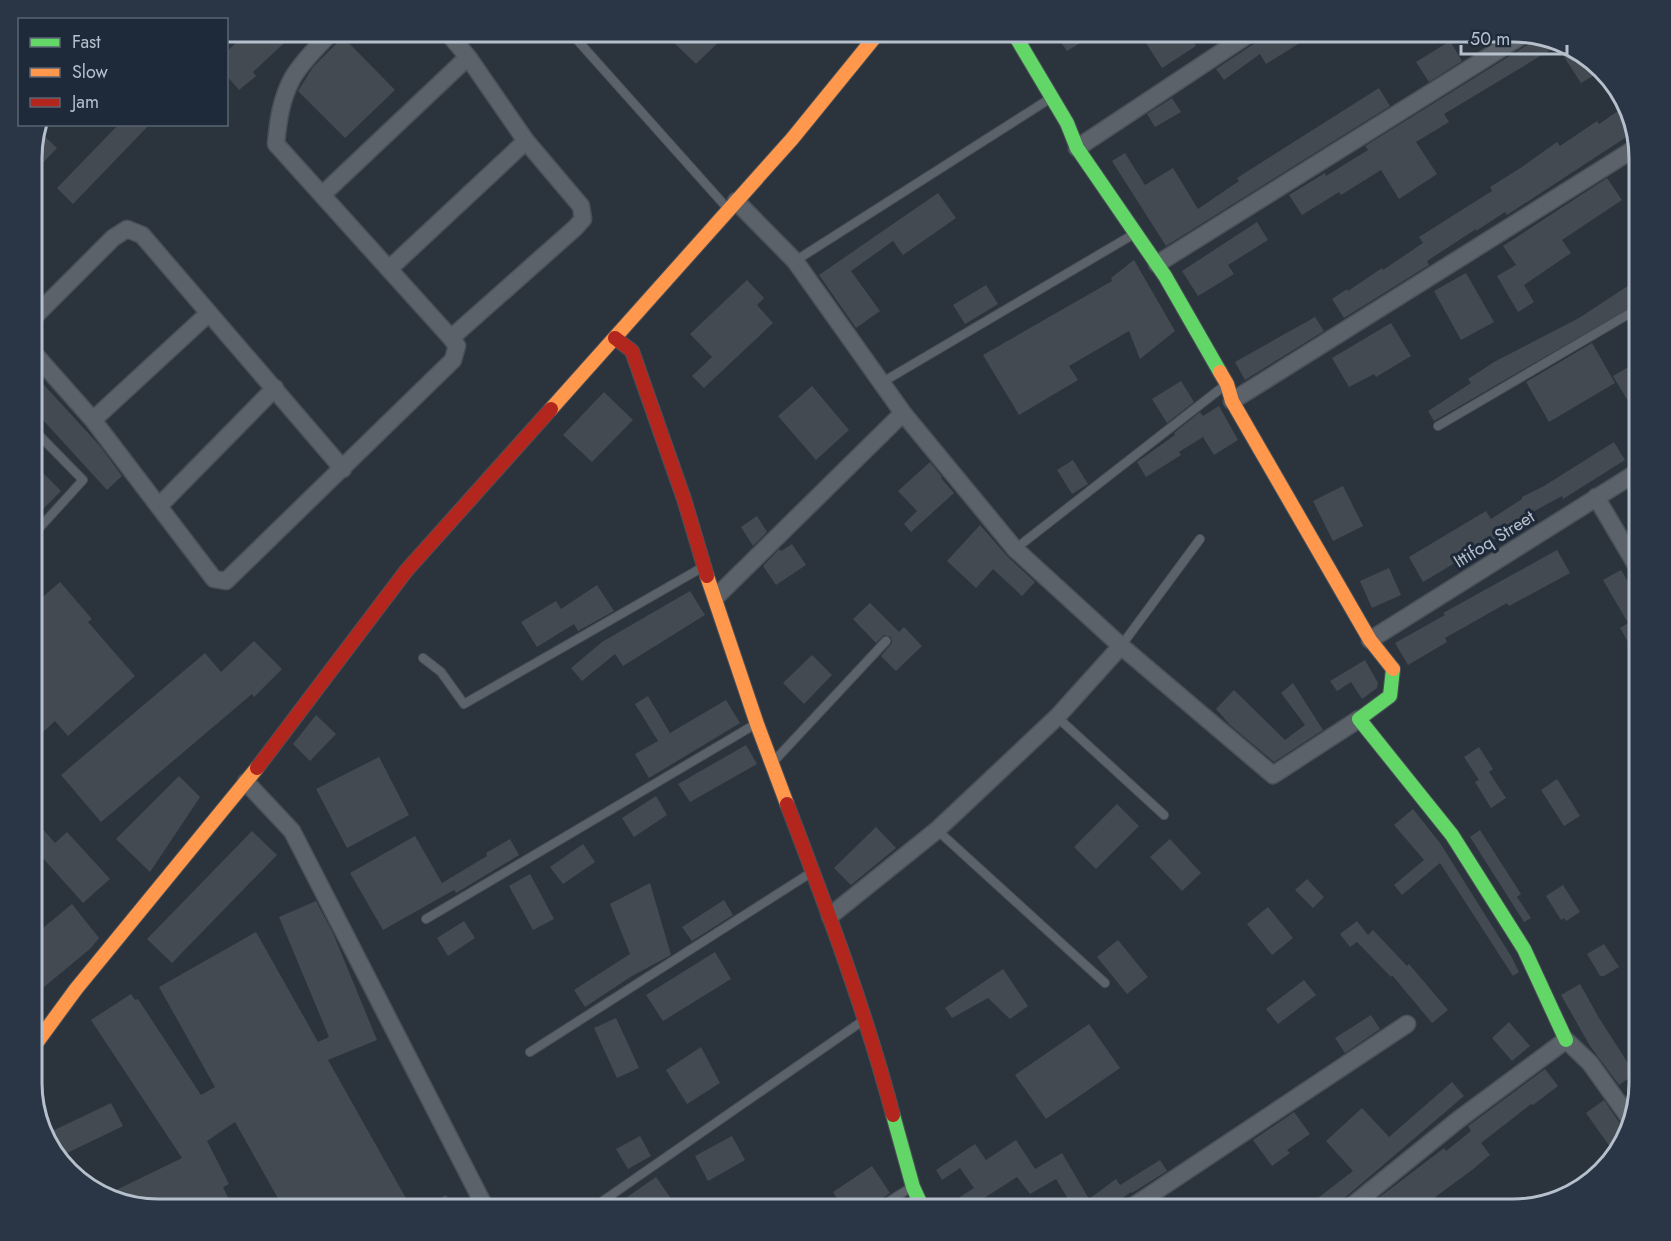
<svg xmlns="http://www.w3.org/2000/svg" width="1671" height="1241" font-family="Jost,sans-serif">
<rect width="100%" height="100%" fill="#2b343d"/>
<path fill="#434a52" d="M248 32H296L253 72 256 76 239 90 226 75V52Z
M663 32H729L696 64Z
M1054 32H1098L1067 51Z
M1139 32H1187L1196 46 1162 68Z
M1262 32H1297L1303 41 1266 64 1260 54 1224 80 1216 69 1258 41Z
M343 37 395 90 345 138 298 91 313 67Z
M1533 38 1590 58 1601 71 1581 83 1557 46 1444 114 1449 122 1416 142 1437 174 1399 199 1381 170 1341 195 1339 192 1302 215 1289 195 1325 173 1326 176 1368 150 1365 146 1529 44Z
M1450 41 1462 61 1429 82 1416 62Z
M1379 88 1390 106 1166 246 1112 161 1125 153 1145 185 1173 168 1198 209 1239 181 1237 178Z
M1172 98 1181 112 1155 127 1147 114Z
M1627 105 1634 132 1507 215 1505 212 1476 231V229L1427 261 1429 265 1344 318 1332 299 1347 289 1348 291 1382 268 1383 270 1423 243 1419 237 1492 191 1490 187 1522 167 1557 142 1560 146 1597 121 1599 124Z
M119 124H150L73 204 57 188Z
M37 129 57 148 32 174V149Z
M1607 178 1622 200 1562 240 1571 253 1524 285 1534 302 1518 312 1497 276 1516 265 1503 246Z
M938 193 956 218 903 255 893 241 851 271 880 311 856 328 819 275Z
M1257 222 1268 240 1228 265 1234 274 1198 296 1182 271Z
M1134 260 1175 331 1140 359 1129 331 1069 366 1078 380 1019 415 983 355 1112 281 1111 278Z
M1466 273 1494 322 1461 340 1434 291Z
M1640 278V302L1434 421 1428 411 1471 383 1468 379 1494 362 1579 318Z
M747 280 764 298 757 305 773 323 704 388 692 376 712 357 690 334Z
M986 285 998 304 965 324 953 305Z
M1315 317 1324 331 1245 380 1235 362Z
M1391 323 1411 356 1376 377 1374 374 1349 387 1332 358Z
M1592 343 1615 383 1549 422 1526 382Z
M1640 360V421L1613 376Z
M32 372 100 446 122 476 107 490 32 408Z
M1181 381 1194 402 1167 423 1152 399Z
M812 386 849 430 816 460 778 416Z
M604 392 633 420 592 462 563 435Z
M1219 406 1238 440 1214 455 1203 437 1179 452 1181 455 1146 477 1137 462 1175 435 1174 433 1200 412 1203 416Z
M1614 442 1625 460 1563 499 1562 496 1525 516 1527 519 1505 533 1423 582 1409 557 1486 511 1491 519 1522 499V497L1544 486Z
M1073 460 1088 484 1072 494 1057 470Z
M32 462 61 491 32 520Z
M930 462 942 477 941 478 954 493 911 532 904 524 917 511 898 491Z
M1343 486 1363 526 1333 541 1313 501Z
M757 516 767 532 753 546 741 527Z
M980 525 1008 557 1035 582 1022 596 993 569 976 588 947 561Z
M792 544 806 565 776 585 763 566 779 549 781 551Z
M1557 550 1570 573 1509 606 1507 603 1445 638 1447 642 1408 665 1395 643 1445 615 1443 613Z
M1389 568 1401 595 1372 608 1360 581Z
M1621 570 1640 601V663L1620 628 1628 623 1603 580Z
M60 582 92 619 88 622 135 676 68 736 55 721 32 742V606Z
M597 585 614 611 578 631 574 624 537 647 521 622 556 601 561 609Z
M690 591 705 615 623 666 615 654 582 681 571 668 602 642Z
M870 603 899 632 904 627 922 646 896 671 881 656 892 643 891 637 884 635 876 643 853 619Z
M254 641 282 669 254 697 252 694 101 822 61 775 205 653 221 672Z
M812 655 832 675 804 704 783 683Z
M1365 660 1378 683 1377 688 1362 699 1351 682 1337 691 1330 681Z
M1293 683 1323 730 1274 762 1230 725 1216 709 1234 690 1285 740 1305 725 1281 693Z
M648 696 670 733 726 700 740 723 649 778 635 754 658 741 635 704Z
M316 715 336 734 310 761 293 744Z
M746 745 757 764 690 802 678 784Z
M1479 747 1493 769 1489 772 1506 798 1491 808 1475 782 1479 780 1464 757Z
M379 757 409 815 347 848 316 789Z
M179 776 200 797 150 872 116 839Z
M1557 779 1580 816 1564 826 1541 790Z
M656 796 667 815 634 837 622 818Z
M1117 804 1139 826 1096 869 1074 847Z
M1413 809 1440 843 1511 956 1519 972 1513 976 1440 863 1402 895 1394 885 1424 860 1394 825Z
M32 817 55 843 67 832 110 879 83 903 32 846Z
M876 827 896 848 851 885 834 868Z
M1480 830 1521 894 1517 897 1531 918 1524 922 1470 837Z
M252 831 277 855 172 963 147 939Z
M415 836 442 883 487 856 486 853 510 839 519 855 456 893 454 890 383 930 350 873Z
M1170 839 1201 873 1182 891 1150 857Z
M583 844 595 862 563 884 550 867Z
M530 874 554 919 533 930 509 886Z
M1307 879 1324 897 1313 908 1295 890Z
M650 883 671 955 632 976 585 1007 574 990 630 954 610 904Z
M1563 885 1580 912 1566 921 1564 918 1561 920 1546 896Z
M724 900 733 915 692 941 682 927Z
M316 901 333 933 377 1040 328 1060 412 1209H284L235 1122 207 1141 229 1184 223 1187 233 1209H202L197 1199 176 1209H157L110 1193 182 1158 91 1020 131 994 135 1000 138 999 201 1095 215 1087 159 987 256 932 318 1042 329 1037 279 917Z
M72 904 99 938 91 948 32 997V937Z
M1268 907 1293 938 1272 955 1247 924Z
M464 921 475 938 448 956 437 938Z
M1357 921 1368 935 1373 930 1407 966 1409 964 1448 1010 1432 1023 1392 975 1391 977 1357 942 1350 947 1340 934Z
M1118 940 1148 977 1127 994 1097 957Z
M1604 944 1619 967 1604 976H1600L1587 954Z
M715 952 731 979 663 1021 646 995Z
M1003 969 1028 1006 1010 1019 988 998 952 1018 945 1008Z
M1304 980 1316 995 1278 1024 1266 1009Z
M1580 984 1599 1018 1635 1074 1619 1085 1590 1046 1561 995Z
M1371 1015 1380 1029 1345 1053 1335 1038Z
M616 1018 639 1068 617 1078 594 1028Z
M1509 1022 1530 1046 1512 1061 1492 1038Z
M1089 1024 1120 1068 1046 1119 1015 1075Z
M701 1047 720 1083 687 1104 666 1070Z
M1545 1069 1558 1086 1533 1105 1531 1104 1481 1143 1490 1155 1472 1170 1419 1209H1364L1444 1148 1446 1151 1471 1131 1468 1126Z
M1452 1082 1464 1096 1341 1201 1338 1209H1321L1314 1201 1353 1171 1326 1141 1362 1108 1389 1137Z
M1604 1100 1619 1122 1625 1126 1615 1154 1586 1113Z
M111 1103 123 1126 59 1157 45 1139 44 1135Z
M1294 1112 1310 1134 1287 1150 1290 1153 1272 1166 1253 1140Z
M640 1136 651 1156 628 1169 616 1149Z
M732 1136 745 1160 708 1181 695 1156Z
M1016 1140 1035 1169 1062 1153 1089 1199 1116 1179 1120 1185 1160 1160 1167 1171 1132 1193 1131 1192 1106 1209H1074L1056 1179 1030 1194 1017 1177 967 1209H941L974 1188 960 1168 942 1180 936 1170 975 1144 986 1160Z
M872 1166 890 1193 874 1204 871 1209H844L833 1192Z
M656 1177 674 1203 666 1209H630L623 1200Z
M446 1195 455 1209H422Z"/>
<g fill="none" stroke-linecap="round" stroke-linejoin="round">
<defs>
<path id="lane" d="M570 32 728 209
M795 261 1051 98
M881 383 1134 234
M1438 426 1639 308
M32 536 83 480 32 428
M1015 549 1224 386
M1121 646 1200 539
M423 658 441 672 464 704 703 567
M1057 717 1164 815
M775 760 886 641
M937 830 1105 983
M426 919 754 725
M530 1052 812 872
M594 1207 864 1020
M877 1209 910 1188"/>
<path id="street" d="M331 32C319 46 301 62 292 79 281 99 278 122 276 144L451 338
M1077 148 1252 32
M322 195 468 57
M1157 264 1523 35
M389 269 526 141
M32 319 113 238 127 229 142 235 343 469
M32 351 93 420 214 579 226 581 453 360 457 346 451 338 575 228 583 219 581 206 526 141 468 57 447 32
M1232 401 1637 147
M903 413 1015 549 1121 646
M93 420 209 313
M1596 497 1639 570
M159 506 275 388
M716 597 903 413 795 261 736 201
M1370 640 1639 471
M246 782 292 831 486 1209
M830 916 937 830 1057 717 1121 646 1273 775 1359 719
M1129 1209 1407 1024
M1348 1209 1458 1120 1566 1040 1590 1063 1628 1116"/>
<path id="fast" d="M1013 32 1067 123 1077 148 1165 276 1220 372
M1393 669 1390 696 1359 719 1452 835 1524 949 1566 1040
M893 1115 913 1187 923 1209"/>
<path id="slow" d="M1220 372 1227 384 1232 401 1370 640 1393 669
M551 409 792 139 879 32
M707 576 757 724 787 804
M32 1049 76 989 257 768"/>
<path id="jam" d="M615 338 632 351 684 499 707 576
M257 768 406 571 551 409
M787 804C826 906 865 1009 893 1115"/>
</defs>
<use href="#lane" stroke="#4a5057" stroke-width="10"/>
<use href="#street" stroke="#4a5057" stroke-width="19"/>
<use href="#fast" stroke="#4a5057" stroke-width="16"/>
<use href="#slow" stroke="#4a5057" stroke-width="16"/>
<use href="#jam" stroke="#4a5057" stroke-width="16"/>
<use href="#lane" stroke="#5c626a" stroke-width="8"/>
<use href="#street" stroke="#5c626a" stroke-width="16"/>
<use href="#fast" stroke="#63d668" stroke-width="14"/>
<use href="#slow" stroke="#ff974d" stroke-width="14"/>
<use href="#jam" stroke="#b3261e" stroke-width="14"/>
</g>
<g text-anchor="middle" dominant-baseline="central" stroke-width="6" stroke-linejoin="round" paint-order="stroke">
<g font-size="18" fill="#b6c0cd" stroke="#1e2a39">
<text transform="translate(1494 539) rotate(-32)">Ittifoq Street</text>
</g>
</g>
<path d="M0 0H1671V1241H0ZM158 42H1513A116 116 0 0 1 1629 158V1083A116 116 0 0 1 1513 1199H158A116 116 0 0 1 42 1083V158A116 116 0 0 1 158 42Z" fill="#2a3645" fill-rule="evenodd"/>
<path fill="none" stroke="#b6c0cd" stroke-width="3" d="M158 42H1513A116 116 0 0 1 1629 158V1083A116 116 0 0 1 1513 1199H158A116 116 0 0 1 42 1083V158A116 116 0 0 1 158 42Z"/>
<rect x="18" y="18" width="210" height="108" fill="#1e2a39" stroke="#5b6674" stroke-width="1.5"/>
<rect x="30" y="38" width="30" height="9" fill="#63d668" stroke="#5b6674" stroke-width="1.5"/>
<text x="72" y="48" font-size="18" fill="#b6c0cd">Fast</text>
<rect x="30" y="68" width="30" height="9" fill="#ff974d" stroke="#5b6674" stroke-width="1.5"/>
<text x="72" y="78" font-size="18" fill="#b6c0cd">Slow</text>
<rect x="30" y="98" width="30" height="9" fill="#b3261e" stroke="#5b6674" stroke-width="1.5"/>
<text x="72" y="108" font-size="18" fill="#b6c0cd">Jam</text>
<path d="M1461 45v9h106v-9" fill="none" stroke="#b6c0cd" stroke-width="3"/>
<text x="1470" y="45" font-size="18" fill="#b6c0cd" stroke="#1e2a39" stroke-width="4.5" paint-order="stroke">50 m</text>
</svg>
